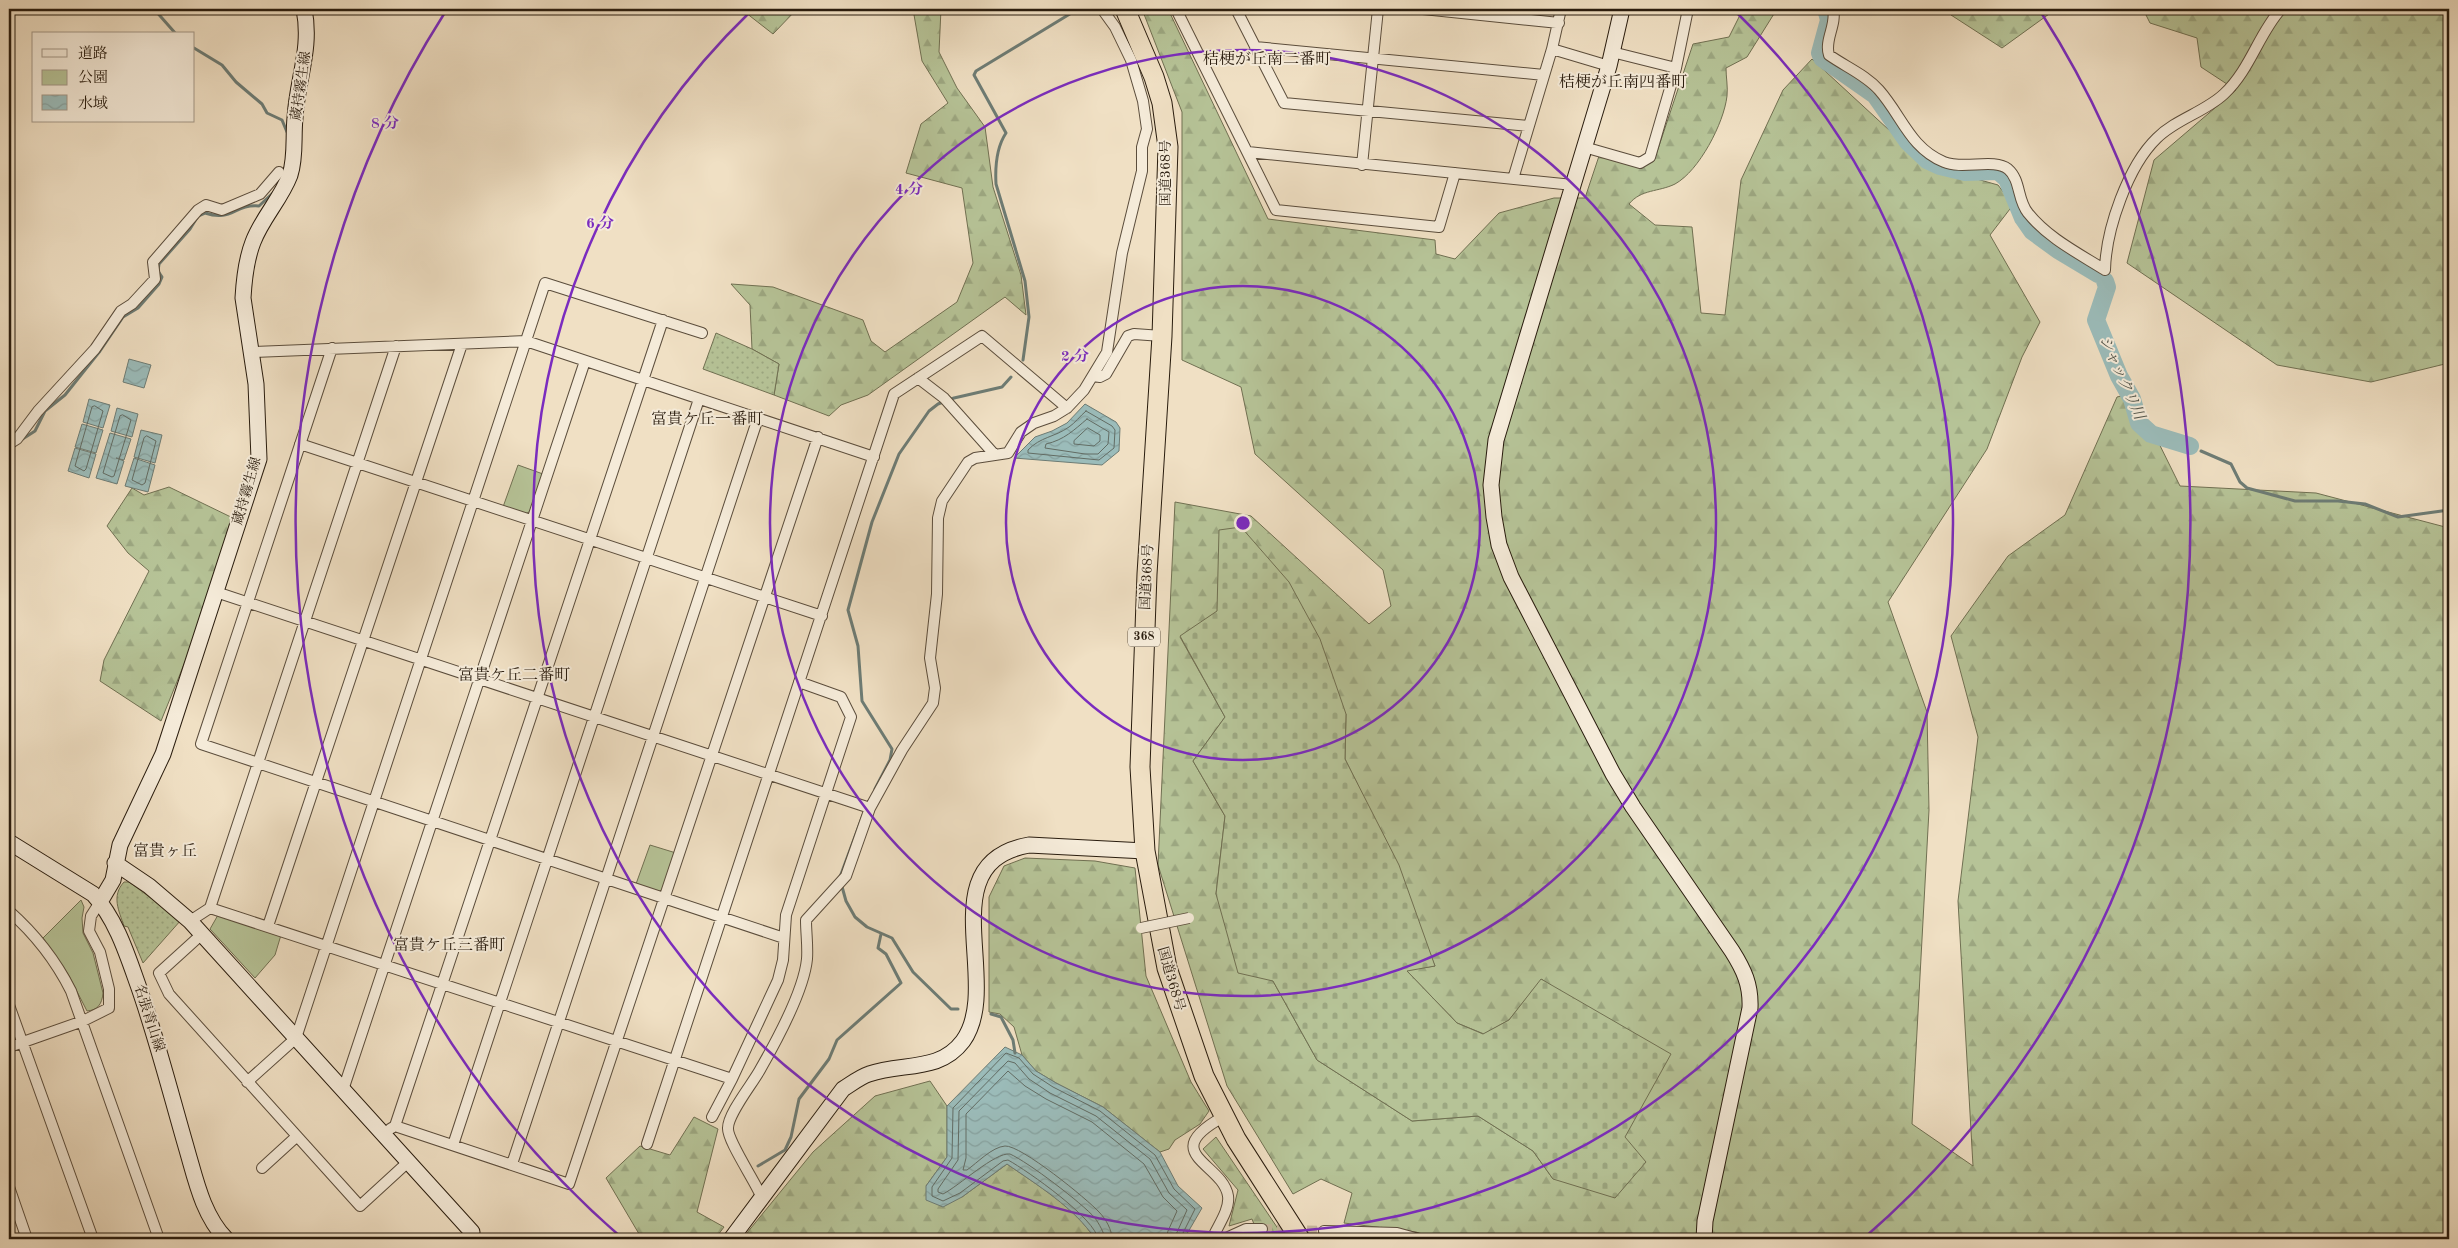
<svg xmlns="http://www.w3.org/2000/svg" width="2458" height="1248" font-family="'Old Standard TT','Noto Serif JP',serif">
<defs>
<pattern id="forest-firs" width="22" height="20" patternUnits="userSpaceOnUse" patternTransform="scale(1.25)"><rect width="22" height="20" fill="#b6c397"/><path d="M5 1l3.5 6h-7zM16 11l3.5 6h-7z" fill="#9ca781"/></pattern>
<pattern id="cemetery-stones" width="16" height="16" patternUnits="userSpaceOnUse" patternTransform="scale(1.25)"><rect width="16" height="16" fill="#b6c397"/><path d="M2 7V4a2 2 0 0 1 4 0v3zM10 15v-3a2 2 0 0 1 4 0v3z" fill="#9ca781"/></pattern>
<pattern id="garden-dots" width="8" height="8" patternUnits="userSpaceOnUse" patternTransform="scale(1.25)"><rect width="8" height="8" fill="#b6c397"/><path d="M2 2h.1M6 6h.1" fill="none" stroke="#9ca781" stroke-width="1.8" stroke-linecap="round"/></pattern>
<pattern id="water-waves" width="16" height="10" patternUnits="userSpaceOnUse" patternTransform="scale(1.25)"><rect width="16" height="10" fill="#9bbcba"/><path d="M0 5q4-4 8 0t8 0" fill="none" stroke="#86a19f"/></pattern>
</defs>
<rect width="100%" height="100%" fill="#f0e0c4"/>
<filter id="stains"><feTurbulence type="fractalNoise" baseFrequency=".004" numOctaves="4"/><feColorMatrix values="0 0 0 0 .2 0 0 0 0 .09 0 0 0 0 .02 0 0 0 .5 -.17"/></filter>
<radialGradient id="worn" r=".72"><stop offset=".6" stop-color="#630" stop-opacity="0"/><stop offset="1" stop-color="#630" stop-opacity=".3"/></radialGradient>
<path fill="url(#forest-firs)" stroke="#707052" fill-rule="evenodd" d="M741 9H797L773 34Z
M913 9H941L939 52 957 88 985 127 993 187 1021 275 1026 315 1005 297 868 395 841 405 829 416 774 395 779 364 752 349 750 305 731 284 773 287 863 320 871 341 885 352 957 302 973 263 962 188 906 173 921 124 948 103 922 61Z
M1142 9H1168L1268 219 1435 240 1436 254 1455 259 1499 213 1554 198H1585L1599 156 1640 168 1654 161 1693 44 1729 37 1743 9H1777L1747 57 1726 68C1726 77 1728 87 1727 96 1724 123 1699 171 1675 184 1659 192 1641 189 1629 204L1655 225 1692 227 1701 313 1725 315 1741 180 1783 90 1812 59 1927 165 1998 185 2013 205 1990 235 2040 322 2022 357 1987 449 1888 602 1927 712 1929 810 1912 1124 1973 1166 1958 901 1978 737 1951 636 2008 556 2065 515 2117 397 2134 393 2180 486 2316 493 2449 528V1239H1438L1416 1232 1344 1223 1352 1193 1321 1179 1293 1194 1227 1086 1158 865 1175 502 1251 516 1369 624 1391 606 1383 570 1255 454 1241 387 1182 360V112ZM1218 611 1346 714 1345 759 1367 804 1435 966 1406 970 1457 1023 1484 1034 1509 1020 1542 979 1625 1138 1553 1179 1533 1151 1478 1116 1412 1121 1317 1060 1273 981 1216 894 1225 816 1193 761 1225 717 1180 637Z
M1953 9H2056L2002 48 1951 15Z
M2143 9H2449V363L2371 382 2277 365 2127 263 2154 160 2236 90 2201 67 2197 38 2150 23Z
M169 487 235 519 204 615 161 721 100 681 104 660 149 571 128 553 107 526 132 488 144 495Z
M1025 858 1095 861 1135 868 1146 976 1191 1082 1209 1111 1200 1124 1175 1140 1169 1149 1160 1152 1103 1107 1056 1083 1036 1071 1022 1055 1014 1027 1000 1014 989 1012V897L1004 866Z
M930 1081 947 1106V1157L926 1186 962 1197 1007 1164C1037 1185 1075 1207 1095 1239H742L813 1152 875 1096Z
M694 1117 718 1129 697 1212 724 1227 715 1239H642L606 1178 640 1146 670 1155Z
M1216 1137 1285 1239H1254L1259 1237 1252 1219 1229 1226 1238 1190 1203 1149Z"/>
<path fill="url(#cemetery-stones)" stroke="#707052" d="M1241 527 1289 582 1320 639 1346 714 1345 759 1399 865 1435 966 1407 971 1457 1023 1483 1034 1509 1020 1541 979 1671 1054 1625 1137 1646 1162 1615 1198 1553 1179 1533 1151 1478 1116 1412 1121 1317 1060 1273 981 1238 973 1216 894 1225 816 1193 761 1225 717 1180 636 1217 611 1219 530Z"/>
<path fill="#b6c397" stroke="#707052" d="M518 465 543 474 531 511 525 514 503 507Z
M650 845 676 853 664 889 658 892 636 884Z
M81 900 84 907 82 918 83 933 93 953 103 993C102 1004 98 1010 87 1011L68 974 43 938Z
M218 915 281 935 275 955 255 978 210 929Z"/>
<path fill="url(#garden-dots)" stroke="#707052" d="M716 333 752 349 779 364 774 395 703 369Z
M124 882H129L181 920 143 963 128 927 124 926C119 911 111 896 124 882Z"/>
<path fill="url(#water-waves)" stroke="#6d7c75" d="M129 359 151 365 144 388 123 382Z
M89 399 110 405 103 428 83 422Z
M1085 404 1116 422 1120 428 1119 451 1102 465 1014 458 1035 437 1052 431 1067 423Z
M117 408 138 414 132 437 111 431Z
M82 424 103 430 96 453 75 447Z
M141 430 162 435 155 463 134 457Z
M110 433 131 439 124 460 116 458 124 461 117 484 96 478Z
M75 448 96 454 89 478 68 471Z
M134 458 155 465 148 492 125 486Z
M1005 1047 1022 1055 1036 1071 1056 1083 1103 1107 1160 1152 1178 1186 1202 1208 1184 1239H1095C1075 1208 1037 1185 1007 1164L962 1197 943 1207 926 1200V1186L947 1157V1106Z"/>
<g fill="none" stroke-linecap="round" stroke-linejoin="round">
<path stroke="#626c64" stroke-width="1" d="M95 406 103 411 86 469 84 471 75 466 92 407Z
M1086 411 1112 426 1115 430 1114 448 1099 460 1028 453V450C1040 437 1055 437 1069 427 1075 423 1080 416 1086 411Z
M123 415 131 420 114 476 112 477 103 473 120 416Z
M1087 419 1109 432 1108 444 1098 454H1085L1045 448 1046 444C1064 440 1074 430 1087 419Z
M1088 428 1100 435V441L1094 446 1074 444V441Z
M147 436 156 441 145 483 142 485 132 480 144 438Z
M1098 1239C1096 1219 1028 1171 1008 1160L1003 1161 960 1193 943 1201 932 1196V1187L952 1158 953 1108 1006 1053 1019 1058 1033 1074 1053 1087 1100 1111 1155 1155 1174 1189 1195 1209 1180 1239
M1105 1239C1104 1232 1099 1224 1095 1218 1082 1203 1028 1162 1010 1154 995 1152 959 1186 943 1194L938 1192V1189L958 1160 959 1111 1008 1061 1015 1063 1029 1079 1050 1093 1096 1116 1150 1159 1169 1193 1187 1210 1174 1239
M1112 1239C1112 1230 1106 1219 1099 1212 1087 1199 1021 1145 1005 1146 992 1147 977 1163 967 1170H963L966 1158V1114L1008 1071 1025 1086 1046 1099 1092 1122 1144 1164 1163 1197 1177 1211 1168 1231 1166 1239"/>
<path stroke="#6d7c75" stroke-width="3" d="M154 9 176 34
M194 48 222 65 236 82 262 104 267 113 282 120 287 132
M1023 360 1029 317 1025 281 996 184C995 166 996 148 1006 133L974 75 976 71 1078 9
M21 440 35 431 45 411 65 395 100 351 123 317 138 308 159 284 162 277 158 271 159 264 190 229 198 216 205 213C232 222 234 204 259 206L275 191
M2201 451 2231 464 2240 482 2247 488 2295 501H2338L2365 504 2398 517 2449 510
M875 789 890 760 892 749 862 701 858 646 848 610 872 522 899 454 929 411 938 404 954 398 1002 387 1011 377
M840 877 863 815
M841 883 846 901 855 917 867 927 892 938 913 972 951 1009H958
M991 1014 1001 1017 1013 1040 1015 1053
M758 1166 785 1150 791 1137 799 1099 829 1059 837 1040 901 983 886 954 878 948 881 934"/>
<path stroke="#9bbcba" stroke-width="18" d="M1826 9 1829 20 1820 53 1822 58 1875 95 1908 142 1927 160 1940 166 1965 172 1998 171 2007 179 2023 218 2032 231 2058 250 2098 274
M2105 281 2107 287 2096 320 2119 376 2132 399 2139 423 2151 434 2190 446"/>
<path stroke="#c8b9a0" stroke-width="10" stroke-dasharray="10 5" stroke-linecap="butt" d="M1262 1229 1324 1231"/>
<defs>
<path id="street" d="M1176 9 1276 210 1439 227 1455 173
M1236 9 1284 103 1528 126
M1423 9 1559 23
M1833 9C1837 25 1824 40 1829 55 1846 67 1866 75 1879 90 1902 116 1910 148 1944 162 1963 170 1994 158 2008 169 2021 180 2017 200 2028 213 2048 238 2078 253 2105 270
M1255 47 1544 75
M1552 49 1609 66
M1612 52 1676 68
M1584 147 1640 163 1650 157 1676 68 1688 9
M1248 152 1573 185
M1362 165 1378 9
M1513 179 1552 49 1561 9
M2105 270C2106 229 2128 166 2157 138 2176 119 2205 112 2224 94 2250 70 2259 33 2281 9
M332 348 201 744 784 938
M253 352 526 341 874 457
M1093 376 1100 377 1106 374 1128 336 1134 334 1162 336
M918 378 944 398 994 454
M9 444 17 439 38 411 95 349 121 311 132 304 155 279 153 262 198 210 206 205 222 210 260 194 279 172
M300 444 822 616
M216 592 870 808
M210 908 732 1079 778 980 783 960 786 915 851 717 841 697 799 682
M9 911C35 934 55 959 71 991L159 1239
M190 921 210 908 396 346
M268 926 462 344
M202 934 159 973 169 994 360 1206 408 1162
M9 1005 93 1239
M9 1047 83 1021 109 1008V989L100 952 89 931 91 916 100 902
M247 1082 296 1038 545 283 702 333
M343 1090 585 361
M712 1117 732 1079
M395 1126 569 1184 818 437
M390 1129 395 1126 663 320
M647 1144 894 394 982 336 1067 408
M453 1145 699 399
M512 1164 758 418
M262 1168 296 1137
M9 1187 27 1239
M761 1196C755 1181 727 1140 728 1128 728 1113 754 1082 761 1068 777 1040 804 990 807 959 808 946 806 933 806 920L846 876 870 808 902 750 933 703 935 688 930 658 937 594 938 518 942 501 968 462 975 458 1008 453 1021 432 1034 423 1054 416 1067 408 1084 390 1107 352 1122 253 1142 171V147L1147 129 1143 101 1131 60 1115 27 1102 9
M1324 1231 1397 1233 1419 1239
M1212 1239C1217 1227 1230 1210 1228 1196 1223 1163 1156 1154 1223 1117
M1224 1239 1246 1229H1262"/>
<path id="secondary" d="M1622 9 1609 66 1496 440 1491 485 1494 517 1499 545 1511 577 1613 774 1633 807 1732 951C1744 970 1751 985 1750 1008L1705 1221 1704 1239
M9 842 93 894C116 919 127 954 138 985 157 1039 171 1095 187 1150 196 1181 203 1215 226 1239
M115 863 149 886 190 921 472 1232
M100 902 113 880 120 845 163 754 259 459 256 384 243 298C244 280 246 260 253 242 262 218 281 199 290 175 296 157 293 137 295 118 297 79 312 49 304 9
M731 1239 843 1089C851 1084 860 1077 869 1074 902 1062 939 1073 963 1041 1004 984 928 863 1029 845L1145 851"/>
<path id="highway" d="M1125 9 1154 77 1162 103 1168 147 1162 336 1147 574 1140 767 1145 851 1167 968 1204 1076 1236 1139 1300 1239"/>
</defs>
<use href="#street" stroke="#5b4d3c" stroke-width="12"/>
<use href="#secondary" stroke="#291c0e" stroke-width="17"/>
<use href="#highway" stroke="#291c0e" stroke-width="21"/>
<use href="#street" stroke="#f5ebd9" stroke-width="10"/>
<use href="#secondary" stroke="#f5ebd9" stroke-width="15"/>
<use href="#highway" stroke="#f0e0c4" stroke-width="19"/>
<defs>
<path id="street-bridge" d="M1141 928 1189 918"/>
</defs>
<use href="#street-bridge" stroke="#5b4d3c" stroke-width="12" stroke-linecap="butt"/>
<use href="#street-bridge" stroke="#f5ebd9" stroke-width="10"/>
</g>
<g fill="none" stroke="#7b2cbf" stroke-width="2.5">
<circle cx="1243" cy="523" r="237"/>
<circle cx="1243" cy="523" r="473"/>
<path d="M1736 12A710 710 0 1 1 750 12"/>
<path d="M622 1238A947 947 0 0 1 444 14M2042 14A947 947 0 0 1 1864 1238"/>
</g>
<g text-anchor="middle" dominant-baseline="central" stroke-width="4" stroke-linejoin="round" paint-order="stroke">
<rect fill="#f5ebd9" stroke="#665a4b" stroke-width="1" x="1128" y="627.5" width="32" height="19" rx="4"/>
<g font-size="12" font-weight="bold" fill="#291c0e">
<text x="1144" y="637">368</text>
</g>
<g font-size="14" fill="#291c0e" stroke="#f5ebd9">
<text transform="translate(301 86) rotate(-82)">蔵持霧生線</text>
<text transform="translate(1166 173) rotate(-90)">国道368号</text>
<text transform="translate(247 491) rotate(-74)">蔵持霧生線</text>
<text transform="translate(1147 577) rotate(-87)">国道368号</text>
<text transform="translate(1171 979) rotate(74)">国道368号</text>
<text transform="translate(149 1018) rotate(72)">名張青山線</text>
</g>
<g font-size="15" font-style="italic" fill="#51544a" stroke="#f5ebd9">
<text transform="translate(2121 378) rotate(66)">シャックリ川</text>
</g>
<g font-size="16" fill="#291c0e" stroke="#f5ebd9">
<text x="1267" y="60">桔梗が丘南二番町</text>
<text x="1623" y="83">桔梗が丘南四番町</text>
<text x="707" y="420">富貴ケ丘一番町</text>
<text x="514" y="676">富貴ケ丘二番町</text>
<text x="165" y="852">富貴ヶ丘</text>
<text x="449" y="946">富貴ケ丘三番町</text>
</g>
</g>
<circle cx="1243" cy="523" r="8" fill="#7b2cbf" stroke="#f5ebd9" stroke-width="2.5"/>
<g font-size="15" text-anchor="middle" font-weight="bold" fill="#7b2cbf" stroke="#f5ebd9" stroke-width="4" stroke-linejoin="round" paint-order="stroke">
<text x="385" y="128">8 分</text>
<text x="909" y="194">4 分</text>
<text x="600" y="228">6 分</text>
<text x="1075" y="361">2 分</text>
</g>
<rect width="2458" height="1248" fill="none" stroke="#f0e0c4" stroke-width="30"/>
<rect x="10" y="10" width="2438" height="1228" fill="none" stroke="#291c0e" stroke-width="2.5"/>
<rect x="15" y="15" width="2428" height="1218" fill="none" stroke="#291c0e"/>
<rect x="32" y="32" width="162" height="90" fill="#f5ebd9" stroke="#a39888"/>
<rect x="42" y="49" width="25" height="8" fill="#f5ebd9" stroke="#a39888"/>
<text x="78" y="58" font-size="15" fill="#291c0e">道路</text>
<rect x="42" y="70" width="25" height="15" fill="#b6c397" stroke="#a39888"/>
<text x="78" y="82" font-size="15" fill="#291c0e">公園</text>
<rect x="42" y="95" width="25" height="15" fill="url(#water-waves)" stroke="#a39888"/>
<text x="78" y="108" font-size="15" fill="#291c0e">水域</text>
<rect width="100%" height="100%" filter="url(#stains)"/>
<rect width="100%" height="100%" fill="url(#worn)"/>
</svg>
